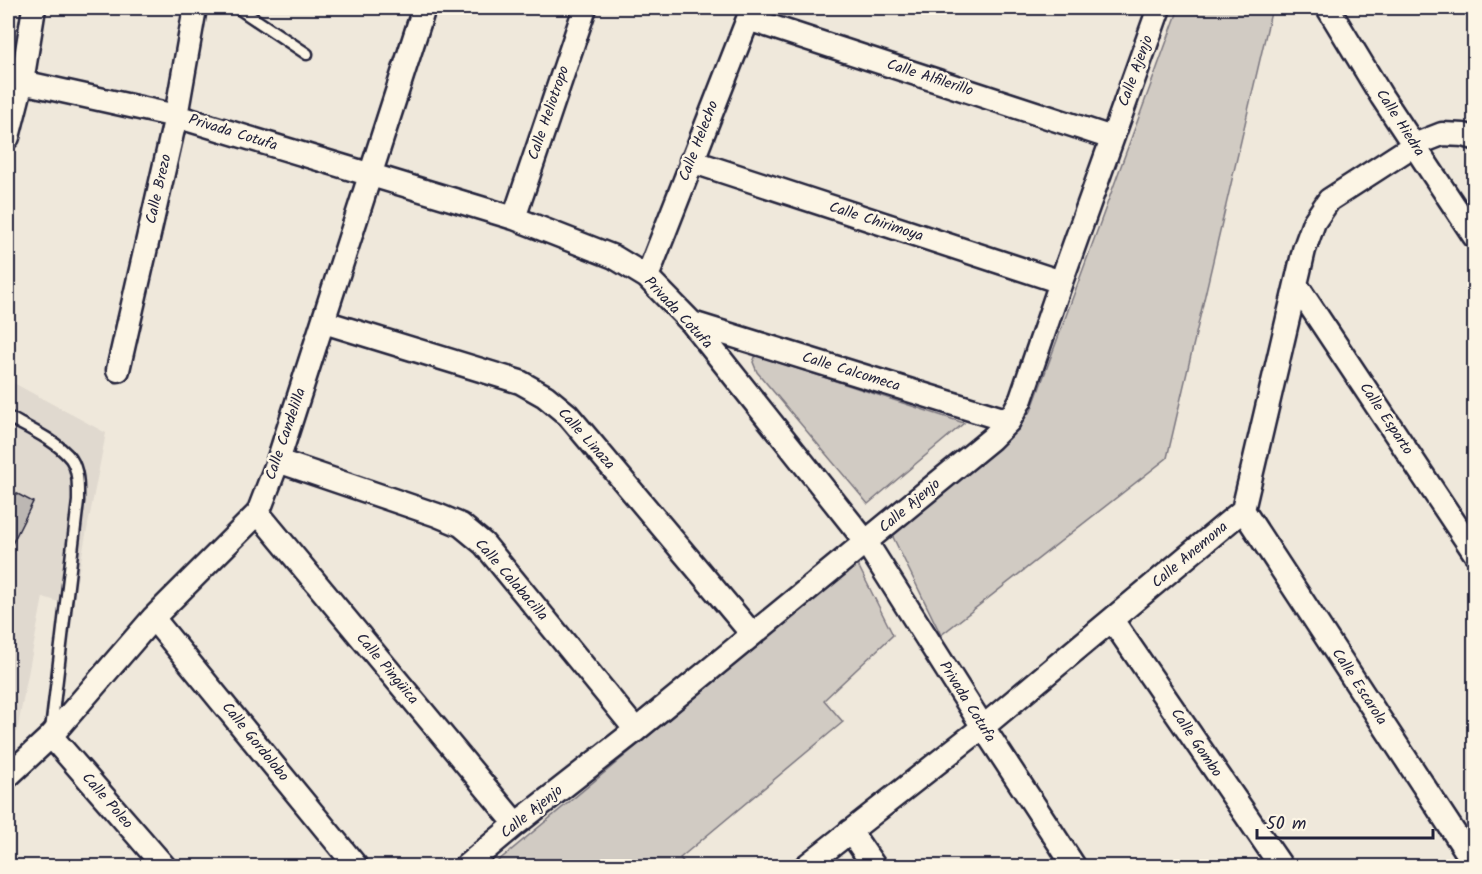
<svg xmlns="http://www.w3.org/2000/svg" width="1482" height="874" font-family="Kalam,sans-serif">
<rect width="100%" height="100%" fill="#efe8db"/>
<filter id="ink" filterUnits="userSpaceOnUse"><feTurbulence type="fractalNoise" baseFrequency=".0167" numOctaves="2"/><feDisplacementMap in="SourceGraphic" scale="12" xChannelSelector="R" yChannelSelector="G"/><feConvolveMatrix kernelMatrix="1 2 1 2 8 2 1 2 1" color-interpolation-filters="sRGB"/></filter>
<g filter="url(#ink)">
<path fill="#e0d9cf" d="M8 380 106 433 72 606 43 597 17 731 8 741Z"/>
<path fill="#d1cbc3" stroke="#7a767f" stroke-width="1.5" d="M1179 8H1272L1167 458 941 635 891 533 1031 411Z
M756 355 964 423 868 504 757 372 753 362Z
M857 563 893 635 824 700 843 722 680 858 687 866H492Z"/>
<path fill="#bcb7b3" stroke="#22223b" stroke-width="1.5" d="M8 489 33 502 8 552Z"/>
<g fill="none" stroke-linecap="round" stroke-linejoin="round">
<defs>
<path id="service" d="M238 8 307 54
M8 417C28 428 56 440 71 459 79 471 78 488 78 501L51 730"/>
<path id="minor" d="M1328 8 1382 97 1474 236
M748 19 1112 138
M8 77 22 82 176 116 514 218 614 257 647 277 692 323 866 542 983 727 1074 866
M8 137 22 82 34 8
M691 161 1061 282
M514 218 585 8
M647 277 748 19 756 8
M1297 286 1474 552
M324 322 520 382 545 396 568 415 752 634
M692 323 1009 421
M118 370 176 116 195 8
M278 461 437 515 461 525 484 544 636 730
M1243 510 1474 863
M258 513 516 824
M153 618 356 866
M1112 620 1281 866
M51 736 164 866
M8 776 51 736 153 618 258 513 278 461 424 8
M850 831 874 866
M466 866 516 824 636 730 991 439 1009 421 1021 399 1061 282 1159 8
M806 866 983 727 1243 510 1304 250 1314 222 1329 200 1414 145 1442 134 1464 135 1474 138"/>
</defs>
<use href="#service" stroke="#22223b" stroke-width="15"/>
<use href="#minor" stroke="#22223b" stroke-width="27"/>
<use href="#service" stroke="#fcf5e5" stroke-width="10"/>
<use href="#minor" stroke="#fcf5e5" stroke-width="22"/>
</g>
</g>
<g text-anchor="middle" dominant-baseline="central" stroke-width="5" stroke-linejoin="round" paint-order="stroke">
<g font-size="15" fill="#22223b" stroke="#fcf5e5">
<text transform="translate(1136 71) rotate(-70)">Calle Ajenjo</text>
<text transform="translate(930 78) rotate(18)">Calle Alfilerillo</text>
<text transform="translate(549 113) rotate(-71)">Calle Heliotropo</text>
<text transform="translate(1400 123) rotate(57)">Calle Hiedra</text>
<text transform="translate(233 133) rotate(17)">Privada Cotufa</text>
<text transform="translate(699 141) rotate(-69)">Calle Helecho</text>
<text transform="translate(159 189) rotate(-77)">Calle Brezo</text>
<text transform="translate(876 222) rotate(18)">Calle Chirimoya</text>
<text transform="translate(678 313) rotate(47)">Privada Cotufa</text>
<text transform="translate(851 372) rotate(17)">Calle Calcomeca</text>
<text transform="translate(1386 419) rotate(56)">Calle Esparto</text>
<text transform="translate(286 434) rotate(-71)">Calle Candelilla</text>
<text transform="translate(586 439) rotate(48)">Calle Linaza</text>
<text transform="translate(910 506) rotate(-40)">Calle Ajenjo</text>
<text transform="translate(1190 555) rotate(-40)">Calle Anemona</text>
<text transform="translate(511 580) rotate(49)">Calle Calabacilla</text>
<text transform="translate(387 669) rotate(50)">Calle Pingüica</text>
<text transform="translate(1359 687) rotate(57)">Calle Escarola</text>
<text transform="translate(967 702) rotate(58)">Privada Cotufa</text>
<text transform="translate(255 742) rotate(51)">Calle Gordolobo</text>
<text transform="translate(1196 743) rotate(56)">Calle Gombo</text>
<text transform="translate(107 801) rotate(49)">Calle Poleo</text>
<text transform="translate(532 812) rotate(-39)">Calle Ajenjo</text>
</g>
</g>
<rect width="1482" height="874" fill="none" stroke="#fcf5e5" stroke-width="30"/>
<rect x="15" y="15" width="1452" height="844" fill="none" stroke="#22223b" stroke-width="2" filter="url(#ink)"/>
<path d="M1257 829v9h176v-9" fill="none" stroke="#22223b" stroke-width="3"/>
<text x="1266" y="829" font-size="18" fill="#22223b" stroke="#fcf5e5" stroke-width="4.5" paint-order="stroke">50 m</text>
</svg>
